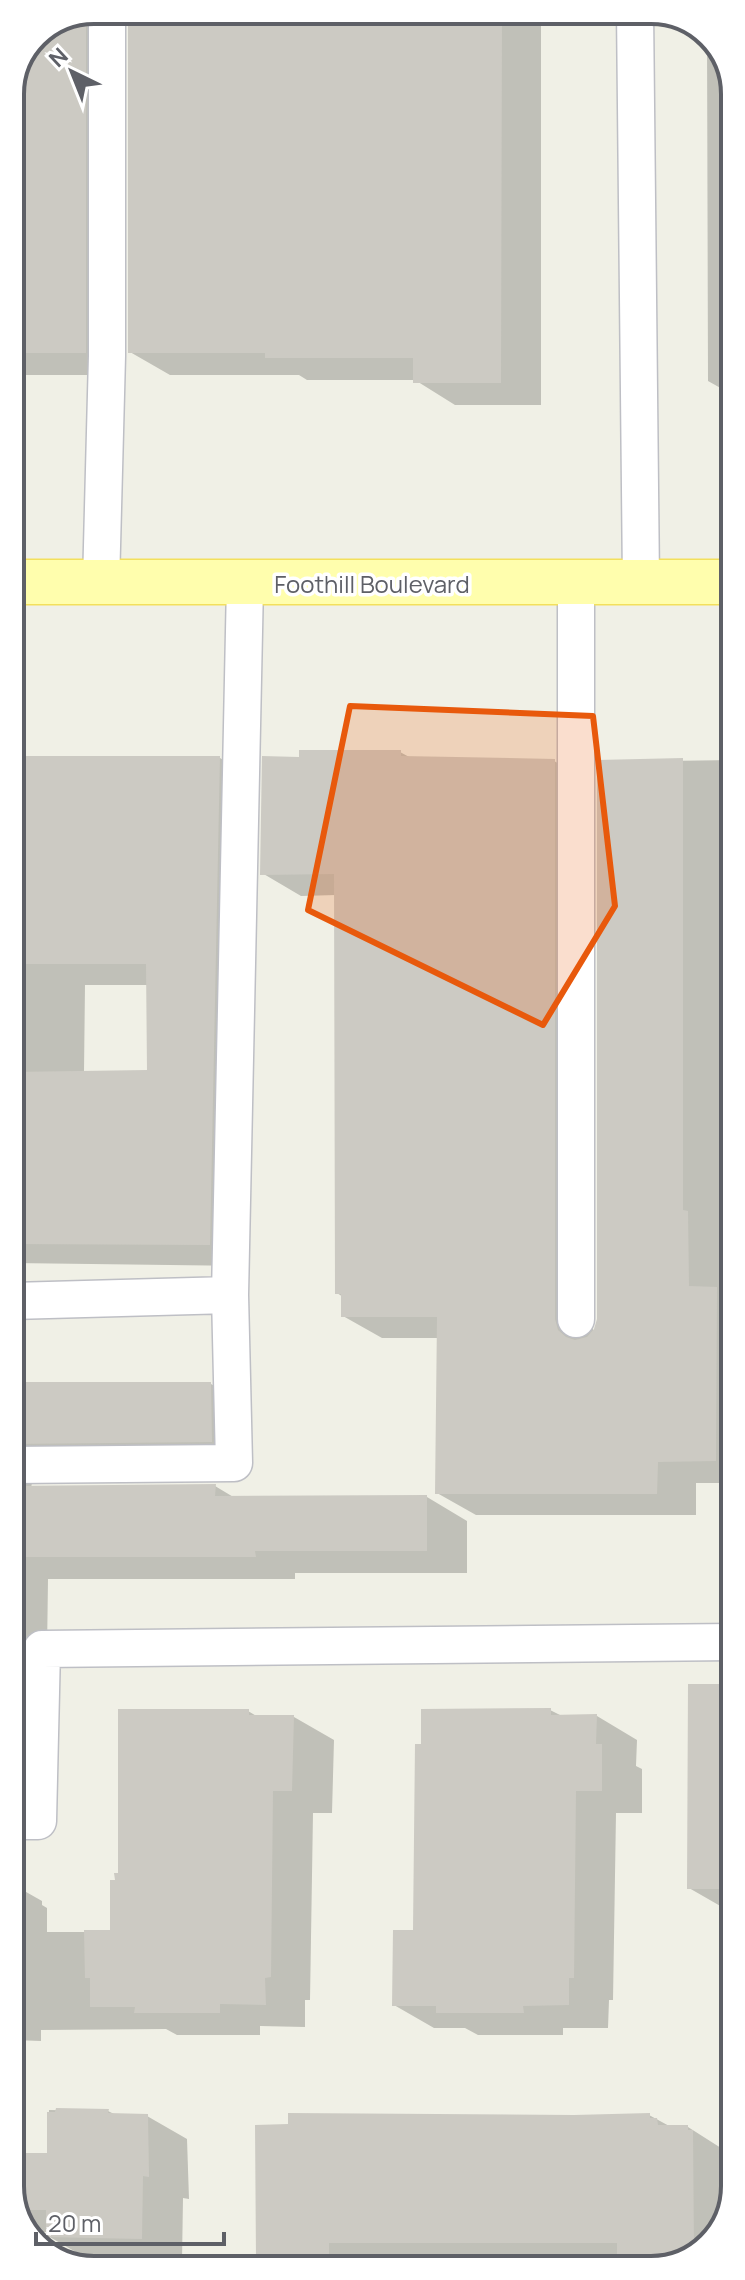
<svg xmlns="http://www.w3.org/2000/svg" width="745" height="2280" font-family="Manrope,sans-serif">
<rect width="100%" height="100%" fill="#f0f0e6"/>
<path fill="#0003" fill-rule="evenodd" d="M168 10H541V405H455L415 380H307L299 375H170L130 352Z
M71 19 85 21 126 45V375H11L10 89 35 34Z
M707 32 732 72 733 395 708 381Z
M400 752 411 758 554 761 593 783V1335L599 1319V762L733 760 734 1483H696V1515H476L437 1493 439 1338H382L343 1316V1297L337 1293 336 895 301 896 262 873 301 759Z
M11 758H220L259 781 248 1266 12 1263ZM85 985H148L149 1072 84 1073Z
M12 1384H211L251 1407 252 1464 52 1466 33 1478 31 1488 215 1486 235 1498 427 1497 467 1521V1573H295V1579H48L46 1725 40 1730 12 1729Z
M550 1710 562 1716H597L637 1740 636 1766 642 1769V1813H616L613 2000H609L608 2028H563V2035H478L465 2028H434L394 2005 415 1932Z
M248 1711 258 1717H294L334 1740 332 1813H313L310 2000H305V2027L260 2026V2035H177L166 2029 41 2030V2041L13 2040 12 1884 42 1901V1905L47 1908V1932H112L117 1882Z
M690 1756H734L735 1911H729L689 1888Z
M49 2110 108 2111 116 2115 147 2116 187 2139 189 2199 183 2198 182 2261 88 2259 48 2236V2232H28L13 2208V2155H49Z
M649 2115 671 2127H688L732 2155 733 2194 717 2238 673 2267 368 2265V2269H264L258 2265 257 2127Z"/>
<path fill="#cccac3" d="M166 10H502L501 383H413V358H265V353H128V20H166Z
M70 20H86V353H10V89L35 34Z
M299 750H401V756L555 759V1319L558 1330 566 1337 575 1340 587 1337 594 1329 597 1319V760L683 758V1210L688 1211 689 1286 717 1287 716 1461 658 1462 657 1494H435L437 1317H341V1294H335L334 874 260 875 262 756 299 757Z
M11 756H220L210 1245 12 1244 11 1072 147 1070 146 964H11Z
M12 1382H211L212 1442 12 1444Z
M216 1484 215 1496 427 1495V1551H255L256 1557H12V1486Z
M688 1684H734L735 1889H687Z
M551 1708V1715L597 1714 596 1744H602V1791H576L574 1978H569V2005L523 2006 524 2013H436V2006H392L393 1930H413L415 1744H421V1709Z
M118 1709H249V1715H294L292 1791H273L271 1977 265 1978 266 2005 220 2004V2013H134L135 2007H90V1978H85L84 1930H110V1880H115L114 1873H118Z
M56 2108 109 2109 108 2113 148 2114 149 2177 143 2176 142 2239 46 2237V2210H14L13 2153H47V2112H55Z
M288 2113 574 2115 650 2113V2118H657L658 2125H688V2130H693L694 2253 675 2266H617V2243H329V2260H256L255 2125 288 2124Z"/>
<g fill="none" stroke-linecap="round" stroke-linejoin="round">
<defs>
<path id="service" d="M635 10 641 583
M576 583V1319
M101 584 107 356V10
M12 1301 230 1295
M12 1465 234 1463 230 1295 245 584
M12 1821H38L42 1649 734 1642"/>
<path id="primary" d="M11 582H733"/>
</defs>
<use href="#service" stroke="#bebfc5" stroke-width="39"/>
<use href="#primary" stroke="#f3e05c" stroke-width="47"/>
<use href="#service" stroke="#fff" stroke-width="36"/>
<use href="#primary" stroke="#fffead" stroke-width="44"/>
</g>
<path fill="#e8590c" fill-opacity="0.2" stroke="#e8590c" stroke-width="6" stroke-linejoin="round" d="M350 706 593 716 615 906 543 1025 308 910Z"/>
<g text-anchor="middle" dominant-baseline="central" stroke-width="7" stroke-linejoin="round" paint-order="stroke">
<g font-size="24" fill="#5e6067" stroke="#fff">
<text x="372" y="583">Foothill Boulevard</text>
</g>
</g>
<path d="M0 0H745V2280H0ZM94 24H651A70 70 0 0 1 721 94V2186A70 70 0 0 1 651 2256H94A70 70 0 0 1 24 2186V94A70 70 0 0 1 94 24Z" fill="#fff" fill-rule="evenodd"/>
<path fill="none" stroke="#5e6067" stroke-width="4" d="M94 24H651A70 70 0 0 1 721 94V2186A70 70 0 0 1 651 2256H94A70 70 0 0 1 24 2186V94A70 70 0 0 1 94 24Z"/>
<g transform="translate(72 72) rotate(317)" stroke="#ffffff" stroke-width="6" paint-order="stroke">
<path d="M0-6L14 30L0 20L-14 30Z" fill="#5e6067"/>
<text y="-12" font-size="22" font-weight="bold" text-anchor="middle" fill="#5e6067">N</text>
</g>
<path d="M36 2232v12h188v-12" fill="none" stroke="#5e6067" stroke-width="4"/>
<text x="48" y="2232" font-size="24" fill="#5e6067" stroke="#ffffff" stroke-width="6" paint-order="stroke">20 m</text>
</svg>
